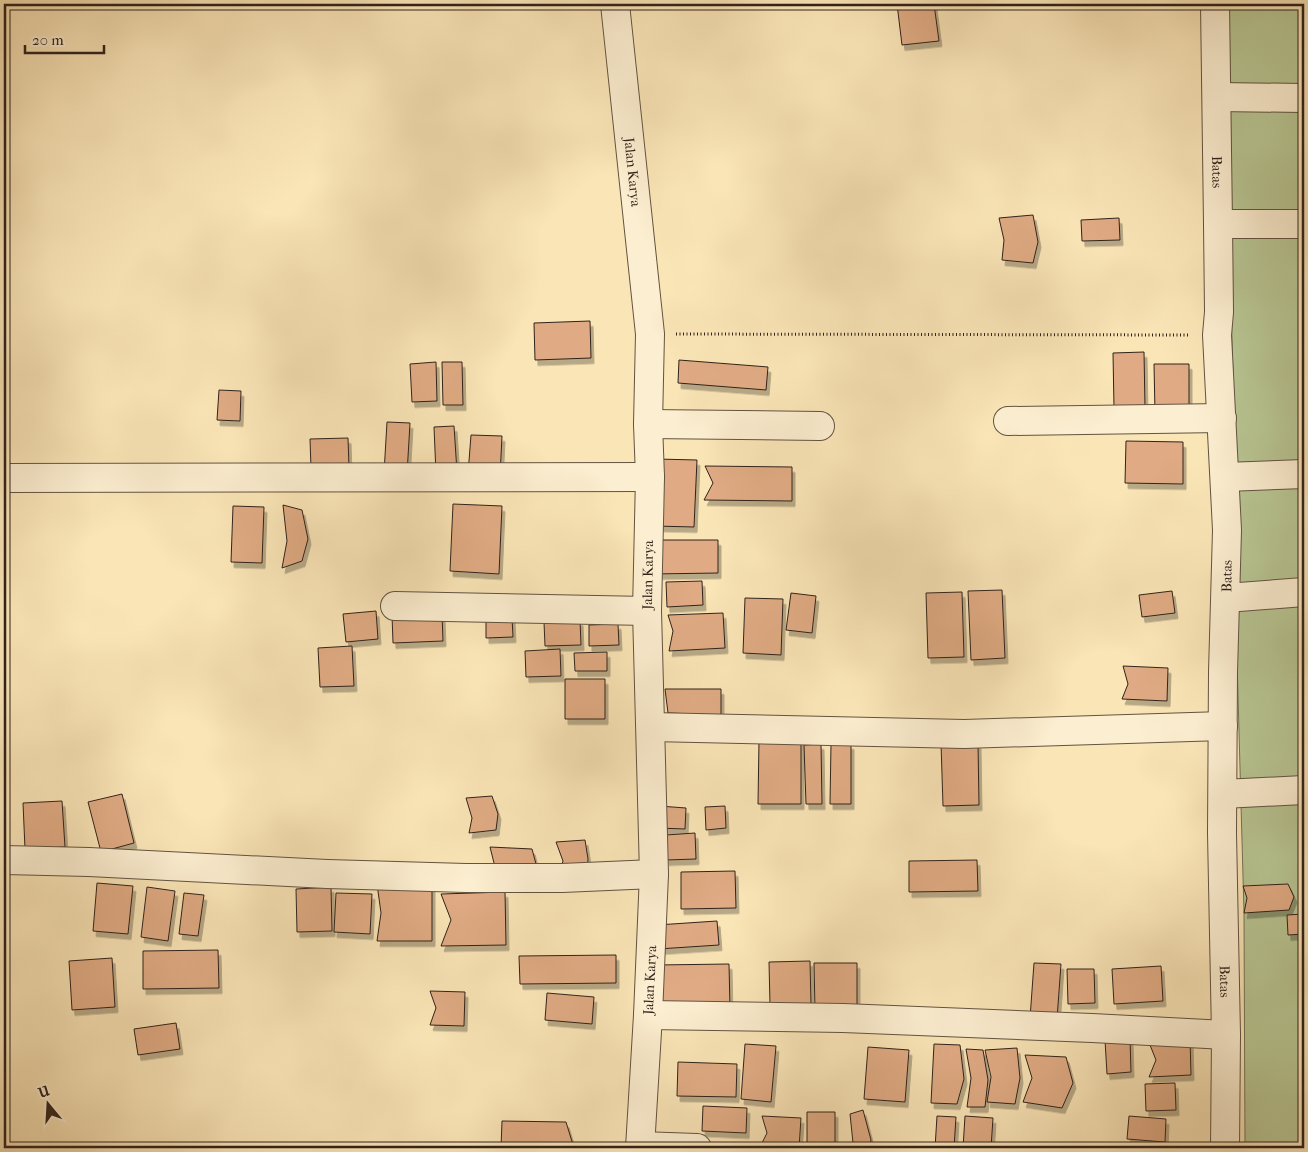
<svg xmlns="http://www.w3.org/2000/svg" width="1308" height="1152" font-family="'IM FELL French Canon',serif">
<defs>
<filter id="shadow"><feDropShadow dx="3" dy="5.5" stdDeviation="0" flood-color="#0004"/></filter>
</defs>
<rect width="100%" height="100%" fill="#fae5b7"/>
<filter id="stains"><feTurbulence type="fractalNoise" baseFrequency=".004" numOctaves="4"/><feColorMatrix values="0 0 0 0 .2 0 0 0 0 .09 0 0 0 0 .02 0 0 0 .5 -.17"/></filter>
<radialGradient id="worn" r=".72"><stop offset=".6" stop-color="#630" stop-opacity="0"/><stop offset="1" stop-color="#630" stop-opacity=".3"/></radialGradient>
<path fill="#b8c693" stroke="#747456" d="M1225 4H1304V1148H1245L1244 913 1237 658 1238 530 1230 279Z"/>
<path fill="#e0ab84" stroke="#30221a" filter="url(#shadow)" d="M897 4H934L939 41 902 45Z
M1033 215 1038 242 1033 263 1002 260 1004 240 999 218Z
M1119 218 1120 240 1082 241 1081 220Z
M590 321 591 358 535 360 534 323Z
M1144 352 1145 407 1114 408 1113 353Z
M679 360 768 367 766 390 678 383Z
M436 362 437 401 412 402 410 364Z
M442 362H462L463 405H443Z
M1154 364H1189V413H1155Z
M219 390 241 391 240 421 217 420Z
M387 422 410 423 407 474 384 473Z
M454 426 457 472 436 474 434 427Z
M471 435 502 436 500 476 468 474Z
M348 438 349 467 311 468 310 439Z
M1126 441 1183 442V484L1125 483Z
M656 459 697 460 694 527 654 526Z
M705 466 792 467V501L704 500 713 483Z
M453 504 502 506 499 574 450 571Z
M283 505 302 510 308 539 302 561 282 568 287 541Z
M233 506 264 507 262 563 231 562Z
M653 540H718V573L653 574Z
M702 581 703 605 667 607 666 582Z
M1002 590 1005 658 971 660 968 591Z
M1172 591 1175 613 1142 617 1139 595Z
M962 592 964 657 928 658 926 593Z
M791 593 816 596 812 633 786 630Z
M745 598 783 599 781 655 743 653Z
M376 611 378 639 346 642 343 614Z
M723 613 725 648 669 651 673 631 668 615Z
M442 614 443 641 393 643 392 615Z
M512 617 513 637 486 638V618Z
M580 620 581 645 545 646 544 622Z
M618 624 619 645 589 646V625Z
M352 646 354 686 320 687 318 648Z
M560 649 561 676 526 677 525 651Z
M607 652V671H575L574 653Z
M1123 666 1168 668 1167 701 1122 699 1128 684Z
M565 679H605V719H565Z
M665 689H721V715L668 713Z
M759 740H801V804H758Z
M941 743H978L979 805 943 806Z
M821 744 822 804H806L804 745Z
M831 744H851V804H830Z
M122 794 134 843 101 852 88 802Z
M492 796 498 814 496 830 469 833 472 818 466 798Z
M62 801 65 847 25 849 23 803Z
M659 806 686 808 685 829 658 828Z
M725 806 726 828 706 830 705 807Z
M695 833 696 859 666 860V835Z
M585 840 588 859 587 875 558 876 563 861 556 842Z
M490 847 532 849 536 864 530 877 488 875 494 863Z
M977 860 978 891 909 892V861Z
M735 871 736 908 681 909V872Z
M97 883 133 886 128 934 93 931Z
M377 884H432V941H377L381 913Z
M1288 884 1294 897 1289 910 1244 913 1247 898 1243 886Z
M147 887 175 891 168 941 141 937Z
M331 887 332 931 297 932 296 889Z
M505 892 506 945 441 946 451 920 441 894Z
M184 893 204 895 198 936 179 934Z
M336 893 372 894 370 934 334 932Z
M1304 914V934L1288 935 1287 915Z
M717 921 719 945 658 949 657 925Z
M218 950 219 988 143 989V951Z
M616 955V983L520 984 519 956Z
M112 958 115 1007 72 1010 69 961Z
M810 961 811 1004 770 1005 769 962Z
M814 963H857V1010L815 1011Z
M1034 963 1061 964 1057 1019 1030 1018Z
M729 964 730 1008 657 1009 656 965Z
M1161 966 1163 1001 1114 1004 1112 969Z
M1067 969H1094L1095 1003 1068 1004Z
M430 991 465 992 464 1026 430 1025 436 1008Z
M547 993 594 997 592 1024 545 1020Z
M176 1023 180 1049 138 1055 134 1029Z
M1190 1038 1191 1075 1149 1077 1156 1060 1148 1040Z
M1130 1039 1131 1072 1107 1074 1105 1040Z
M745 1044 776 1046 771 1102 741 1099Z
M934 1044 960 1045 964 1079 957 1104 931 1103Z
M868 1047 909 1050 905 1102 864 1099Z
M1017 1048 1020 1078 1015 1104 987 1102 991 1077 985 1050Z
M966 1049 983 1050 988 1080 985 1107H967L971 1078Z
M1025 1055 1066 1057 1073 1083 1062 1108 1023 1102 1032 1078Z
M678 1062 737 1064 736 1097 677 1096Z
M1175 1083 1176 1110 1146 1111 1145 1084Z
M703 1106 747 1108 746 1133 702 1131Z
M863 1110 871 1140 869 1148H852L853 1143 850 1114Z
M807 1112H835V1148H807Z
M762 1116 801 1118 799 1148 760 1147 767 1133Z
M937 1116 956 1117 954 1148H935Z
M965 1116 993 1118 991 1148H963Z
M1129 1116 1166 1119 1165 1142 1127 1139Z
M502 1121 566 1122 574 1148H501Z"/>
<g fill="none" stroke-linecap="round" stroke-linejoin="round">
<defs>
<g id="minor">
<path id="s1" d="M615 4 650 334 648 424 650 477 647 611 654 874 648 1015 640 1148"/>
<path id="s2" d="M1215 4 1218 224 1219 312 1217 335 1227 530 1223 672 1222 833 1226 1035 1225 1148"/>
<path d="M1217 97 1304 98"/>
<path d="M1218 224H1304"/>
<path d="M1008 421 1222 418"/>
<path d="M648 424 820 426"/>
<path d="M1225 477 1304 474"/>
<path d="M4 478 650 477"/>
<path d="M1226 598 1304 592"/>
<path d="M395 606 647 611"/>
<path d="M651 727 964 734 1223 726"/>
<path d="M1223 794 1304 790"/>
<path d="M4 860 89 862 327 874 466 878H562L654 874"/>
<path d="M648 1015 843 1018 1092 1028 1226 1035"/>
<path d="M640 1146 697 1148"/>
</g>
</defs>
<use href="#minor" stroke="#625341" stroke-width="30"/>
<path stroke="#30221a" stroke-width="3" stroke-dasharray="1 2.5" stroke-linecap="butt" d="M676 334 1190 335"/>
<use href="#minor" stroke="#fceed0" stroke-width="28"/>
</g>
<g text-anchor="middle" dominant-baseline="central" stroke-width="5" stroke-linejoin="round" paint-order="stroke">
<g font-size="14" fill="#30221a" stroke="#fceed0">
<text stroke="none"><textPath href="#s1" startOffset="169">Jalan Karya</textPath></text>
<text stroke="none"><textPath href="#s2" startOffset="168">Batas</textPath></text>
<text transform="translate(648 575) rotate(-89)">Jalan Karya</text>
<text transform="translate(1227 576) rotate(-89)">Batas</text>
<text transform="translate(650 980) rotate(-87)">Jalan Karya</text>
<text stroke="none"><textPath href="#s2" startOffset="978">Batas</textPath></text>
</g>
</g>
<rect width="1308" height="1152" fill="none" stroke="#fae5b7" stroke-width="20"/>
<rect x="5" y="5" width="1298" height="1142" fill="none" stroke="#30221a" stroke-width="2.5"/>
<rect x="10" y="10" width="1288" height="1132" fill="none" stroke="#30221a"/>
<g transform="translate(48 1104) rotate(342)" stroke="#fceed0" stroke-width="4" paint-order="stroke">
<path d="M0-4L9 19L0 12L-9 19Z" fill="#30221a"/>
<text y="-8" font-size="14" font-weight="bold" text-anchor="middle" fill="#30221a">U</text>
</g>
<path d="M25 45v8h79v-8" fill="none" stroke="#30221a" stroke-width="2.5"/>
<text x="32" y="45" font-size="15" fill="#30221a" stroke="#fceed0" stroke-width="4" paint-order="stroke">20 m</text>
<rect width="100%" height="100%" filter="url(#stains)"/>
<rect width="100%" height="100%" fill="url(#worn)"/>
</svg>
